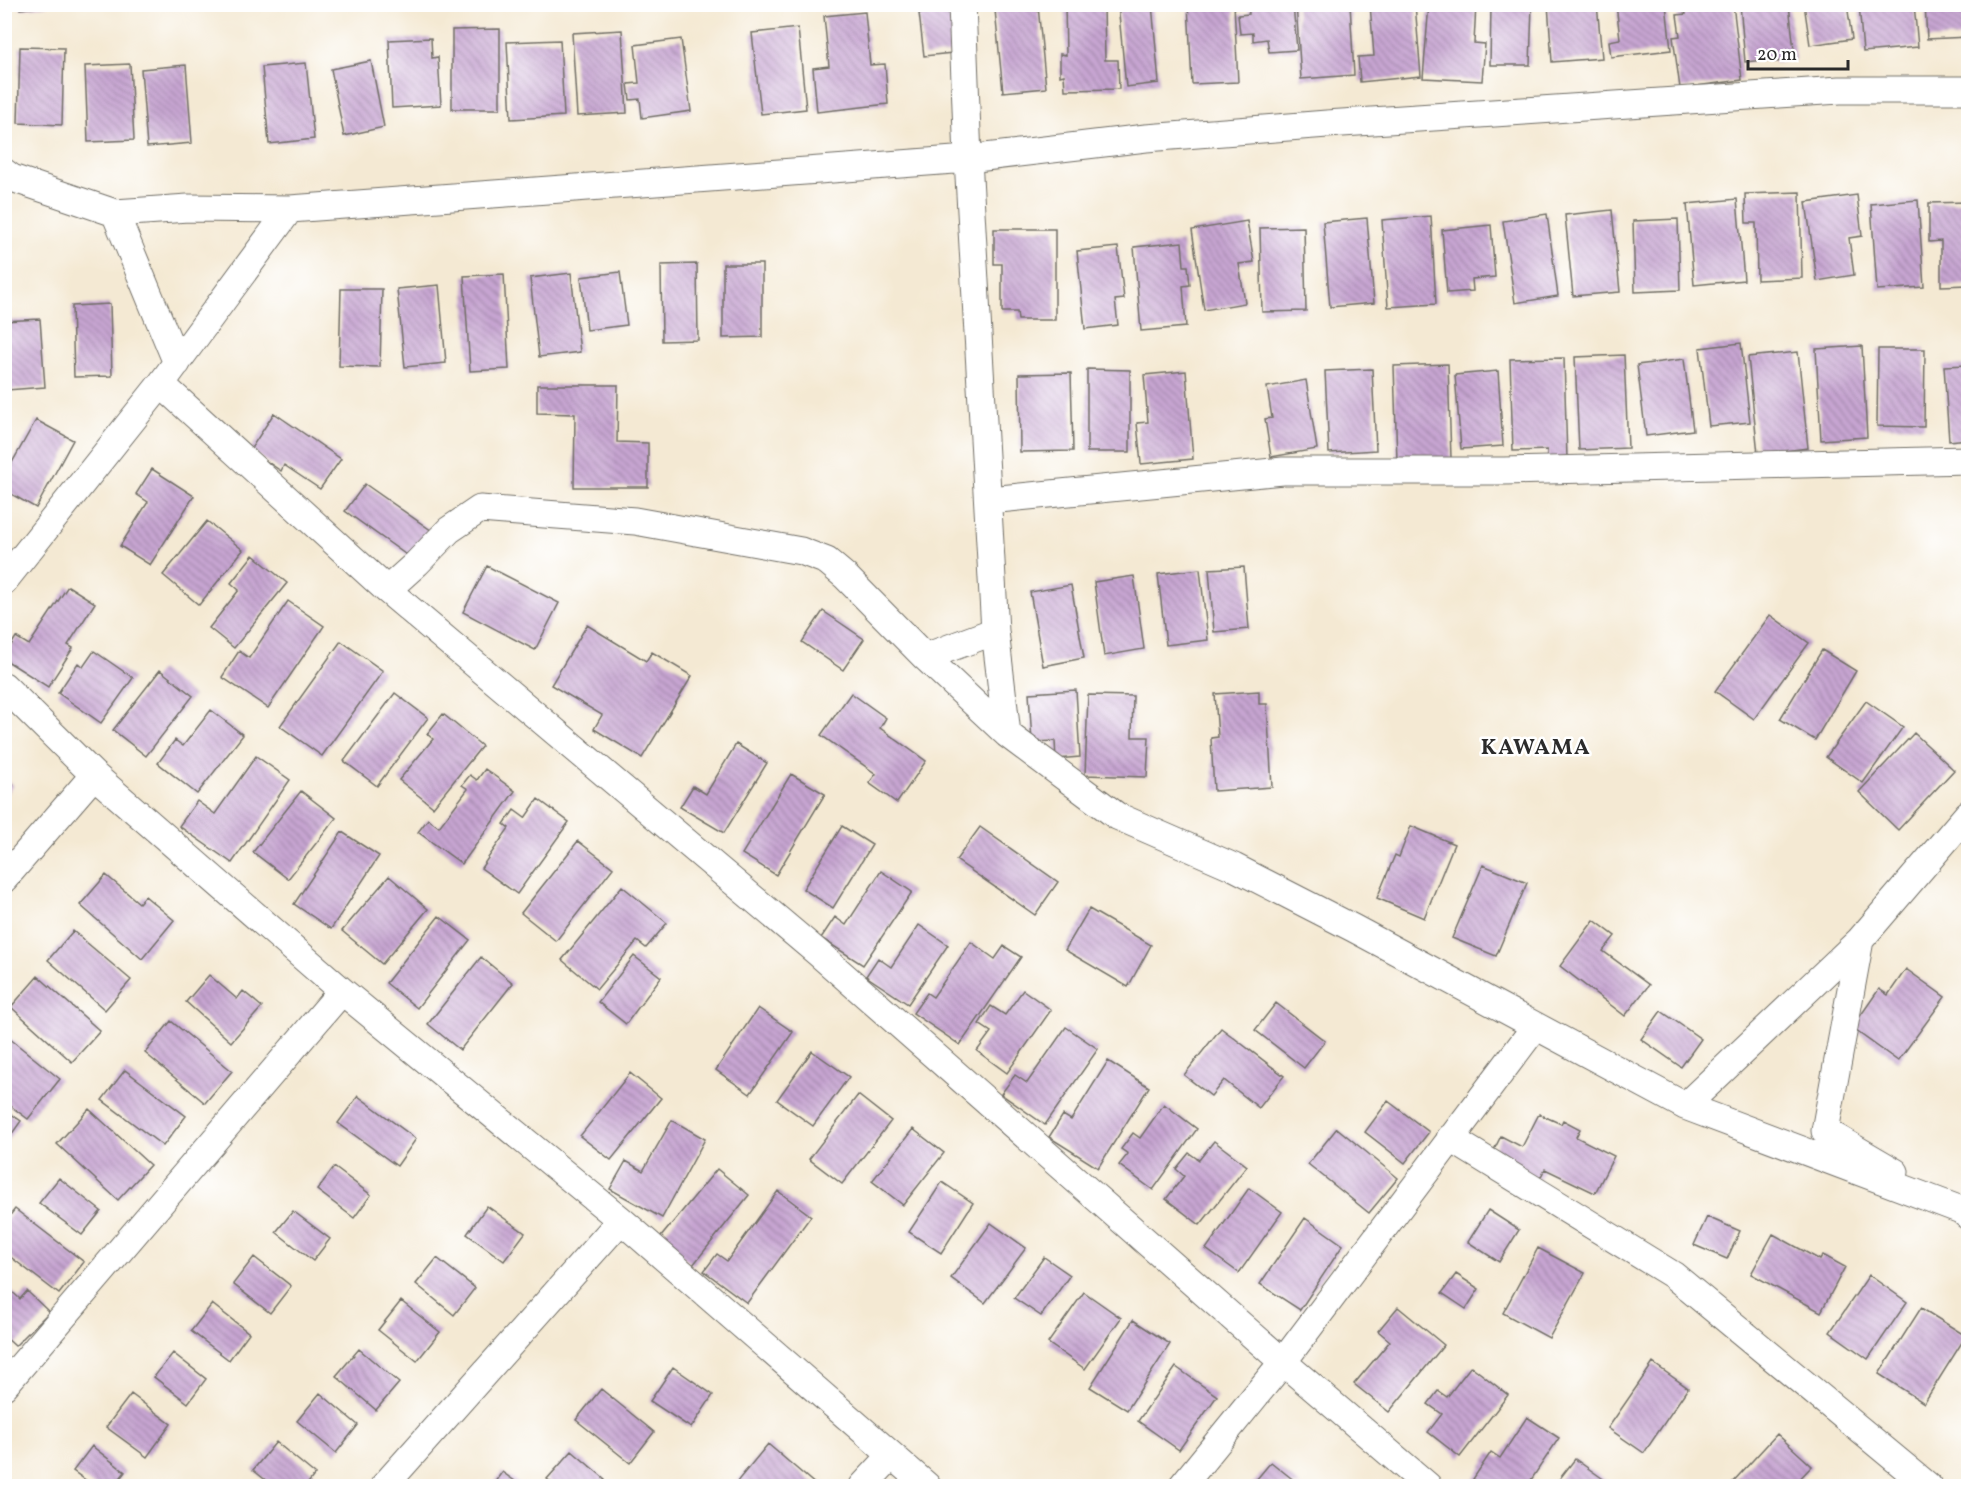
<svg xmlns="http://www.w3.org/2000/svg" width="1973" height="1491" font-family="Vollkorn,serif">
<defs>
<pattern id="building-back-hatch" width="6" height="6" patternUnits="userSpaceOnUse" patternTransform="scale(1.5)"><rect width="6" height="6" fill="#c7a5d2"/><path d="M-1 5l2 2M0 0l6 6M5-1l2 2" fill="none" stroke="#a287ab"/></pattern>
</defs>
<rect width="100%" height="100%" fill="#fff"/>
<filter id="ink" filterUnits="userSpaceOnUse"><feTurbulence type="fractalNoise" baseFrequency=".0167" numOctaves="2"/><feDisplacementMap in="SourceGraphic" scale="12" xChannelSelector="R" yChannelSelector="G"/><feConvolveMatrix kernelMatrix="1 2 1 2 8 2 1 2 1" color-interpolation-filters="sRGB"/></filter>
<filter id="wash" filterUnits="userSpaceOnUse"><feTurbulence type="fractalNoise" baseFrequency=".008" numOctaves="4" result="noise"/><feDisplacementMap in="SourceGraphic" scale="24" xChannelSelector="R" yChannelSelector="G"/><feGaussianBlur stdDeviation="1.35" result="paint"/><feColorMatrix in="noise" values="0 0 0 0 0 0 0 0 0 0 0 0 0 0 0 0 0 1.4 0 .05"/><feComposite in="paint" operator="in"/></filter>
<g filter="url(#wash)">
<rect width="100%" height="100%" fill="#f4e9d3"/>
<g id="blocks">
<path fill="url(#building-back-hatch)" d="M20 4H47V6L20 9Z
M1065 4H1104L1105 60H1118L1119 89 1065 90 1064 75 1060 76V54L1066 55Z
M1118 4H1152L1159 83 1126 87Z
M1188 4H1234L1238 82 1192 84Z
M1248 4H1293L1297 50 1269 52 1267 39 1253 41V33L1240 34 1238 15 1249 14Z
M1296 4H1350L1354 75 1301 79Z
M1370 4H1415L1421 76 1360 82 1358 57 1374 56Z
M1429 4H1476L1474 43 1485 44 1482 81 1423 78Z
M1548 4H1597L1602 58 1552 62Z
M1616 4H1666L1671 50 1611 57 1609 41 1620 39Z
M1684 4H1733L1742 80 1680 88 1673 37 1680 36 1677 15 1686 14Z
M1740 4H1789L1795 60 1774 62V59L1745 62Z
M1804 4H1847L1852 39 1810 45Z
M1859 4H1914L1918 47 1863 52Z
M1925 4H1964V7L1968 6V37L1927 39Z
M1491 5H1532L1530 65H1490Z
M1038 6 1046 88 1003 92 995 10Z
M958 9 962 52 924 56 919 13Z
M865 12 870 65 885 64 888 104 817 112 813 68 829 66 824 16Z
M798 28 806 109 761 114 752 33Z
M500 29V109H452V30Z
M622 30 627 113 577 116 572 33Z
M431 38 432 58 438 57 441 105 392 108 389 40Z
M681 39 691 111 642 118 640 99 630 100 628 84 639 83 635 45Z
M560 40 564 116 511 119 507 42Z
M20 47 64 48 62 125 18 123Z
M371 61 384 127 344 136 331 69Z
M306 63 314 139 269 144 262 67Z
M130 64 134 140 88 142 85 66Z
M186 65 192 143 147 147 141 69Z
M1800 192 1802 278 1757 280 1756 223H1746L1745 194Z
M1857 195 1862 236 1849 238 1854 275 1817 281 1806 202Z
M1737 199 1744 280 1694 285 1687 204Z
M1918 200 1924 287 1877 290 1871 204Z
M1968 202V285L1941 286V241L1929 242V203Z
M1612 210 1620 292 1573 296 1565 215Z
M1547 214 1558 296 1515 303 1503 221Z
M1431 216 1436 304 1388 307 1382 220Z
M1367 218 1374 303 1330 307 1323 222Z
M1678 219 1680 290 1635 292 1633 221Z
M1247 221 1254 262 1239 264 1245 303 1204 310 1192 230Z
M1491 225 1495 277 1472 279 1473 291 1447 293 1442 230Z
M1304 227 1306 311 1262 312 1260 228Z
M994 229H1055V320H1018L1017 312H1002V264H994Z
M1182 242 1184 266H1188L1190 285 1183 286 1186 327 1141 331 1134 247Z
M1118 247 1124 299 1115 300 1118 325 1085 329 1077 251Z
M697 264 698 340 662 341 661 265Z
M723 264H762V337L723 338Z
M620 272 627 325 587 330 581 277Z
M571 273 580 352 539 357 530 278Z
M504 274 509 369 470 371 464 276Z
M439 285 446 363 405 367 397 289Z
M341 289H382L380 367 339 366Z
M110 304 112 376 74 377 72 306Z
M40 319 45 387 7 390 4 321Z
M1741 343 1750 422 1709 426 1700 348Z
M1862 346 1867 437 1821 440 1816 349Z
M1878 349H1925L1924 427 1877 426Z
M1798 352 1808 448 1758 454 1748 357Z
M1624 355 1628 448 1579 450 1575 357Z
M1564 358 1567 459 1547 460V450L1513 451 1510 359Z
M1684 359 1693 430 1646 436 1637 365Z
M1448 364 1451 459 1397 461 1394 366Z
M1968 365V439L1949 441 1944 366Z
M1087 369 1130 370V452H1087Z
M1372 369 1376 450 1329 453 1325 371Z
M1186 371 1193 459 1141 464 1137 423 1148 422 1144 375Z
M1498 371 1503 446 1461 449 1455 375Z
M1071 373 1073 451 1020 452 1019 374Z
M1306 380 1317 449 1271 457 1265 419 1272 418 1267 387Z
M537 385H618L617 442 648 443V487H574L575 414 537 413Z
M274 413 341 459 320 489 284 465 281 471 250 450Z
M36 420 73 440 36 508 4 490V477Z
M152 469 194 496 150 565 120 546 148 502 136 494Z
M365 484 432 531 412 559 345 511Z
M207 521 243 550 199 605 163 575Z
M253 555 287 583 234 648 209 628 239 590 231 583Z
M487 566 559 603 535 650 463 612Z
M1244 567 1249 629 1214 632 1209 569Z
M1200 569 1208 640 1166 645 1158 574Z
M1134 576 1144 649 1104 656 1094 582Z
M1071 585 1084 658 1043 666 1030 592Z
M68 586 95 603 68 645 73 648 48 687 4 659V656L16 637 29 645Z
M288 601 324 626 268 708 222 677 239 651 249 658Z
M823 611 864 639 843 670 802 642Z
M1770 615 1809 643 1754 719 1715 691Z
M587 625 646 661 652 652 692 676 642 758 594 729 602 715 551 685Z
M341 641 383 671 322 756 280 726Z
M1822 650 1856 671 1815 740 1780 719Z
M94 651 133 678 101 723 58 693 78 663 83 667Z
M160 670 193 696 146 756 113 730Z
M1076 690 1080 757 1056 759 1055 741 1032 742 1029 693Z
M1259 691V704H1267L1272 787 1214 791 1211 738 1218 737 1215 694Z
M395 693 428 718 377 786 344 761Z
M851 693 886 718 880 728 926 761 897 803 869 783 876 774 821 735Z
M1088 695 1133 696 1132 737H1149L1147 777 1085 775Z
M1866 701 1903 727 1863 783 1826 757Z
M211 710 243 735 197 794 158 763 175 740 183 746Z
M443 714 482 746 433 807 399 780 433 739 427 734Z
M1914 733 1954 770 1898 830 1859 792Z
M736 744 767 763 724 833 680 807 693 786 706 794Z
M256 756 290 780 232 863 179 826 197 801 215 814Z
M485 769 515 791 462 864 418 832 428 819 439 827 468 789 462 785 470 775 477 780Z
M791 774 825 794 776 875 742 854Z
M4 780 13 785 4 798Z
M301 791 336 818 288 879 253 852Z
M538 799 569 822 517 894 481 868 509 828 504 824 514 810 525 818Z
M842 826 872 845 833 908 803 889Z
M1411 826 1454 844 1424 918 1377 898 1395 855 1399 857Z
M980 827 1058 882 1035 915 956 860Z
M342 832 379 856 331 929 294 904Z
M578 841 613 868 556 941 521 913Z
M1483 865 1527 883 1496 956 1452 938Z
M881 871 912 892 863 965 821 938 835 917 846 925Z
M106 875 139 903 145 896 174 920 142 959 80 905Z
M389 876 428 909 382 964 342 931Z
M622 886 667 923 646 948 637 941 597 989 562 960Z
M1089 909 1151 945 1128 987 1065 950Z
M439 916 470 940 417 1008 386 983Z
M1594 920 1615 936 1603 951 1649 985 1625 1016 1560 966Z
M919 925 948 945 908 1004 866 976 878 958 891 967Z
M73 931 131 980 105 1010 48 960Z
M971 942 995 959 1004 946 1021 957 960 1045 913 1013 927 993 933 997Z
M634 956 661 977 626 1024 598 1002Z
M481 957 513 983 460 1050 428 1024Z
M1906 969 1945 997 1898 1061 1852 1028 1879 989 1888 995Z
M209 975 237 999 243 991 262 1007 231 1042 186 1002Z
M38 976 100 1031 72 1062 11 1007Z
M1023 990 1051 1010 1007 1073 977 1051 991 1032 979 1024 991 1006 1005 1015Z
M1276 1003 1325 1041 1304 1068 1255 1030Z
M758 1008 793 1032 750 1094 716 1070Z
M1661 1011 1701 1039 1681 1067 1641 1039Z
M171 1021 232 1071 205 1103 145 1053Z
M1066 1027 1098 1049 1045 1125 1001 1094 1015 1075 1027 1083Z
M1221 1028 1284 1076 1259 1108 1224 1080 1211 1096 1184 1075Z
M4 1034 60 1079 28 1119 4 1101Z
M812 1051 849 1077 813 1126 777 1100Z
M1108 1061 1149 1087 1098 1168 1049 1137 1063 1115 1071 1120Z
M125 1070 186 1116 163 1146 102 1100Z
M630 1073 661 1098 611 1160 580 1136Z
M858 1095 891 1121 842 1184 809 1159Z
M358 1096 416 1139 397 1166 338 1123Z
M1388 1101 1429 1132 1405 1163 1365 1132Z
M1164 1104 1197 1129 1153 1190 1119 1165 1128 1154 1121 1149 1133 1133 1140 1138Z
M4 1109 21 1121 4 1145Z
M89 1109 150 1165 118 1200 57 1144Z
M1539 1114 1561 1124 1563 1120 1580 1129 1576 1137 1614 1156 1595 1193 1545 1169 1539 1180 1491 1156 1501 1136 1522 1147Z
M672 1120 705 1139 662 1218 610 1189 626 1161 643 1171Z
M1337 1128 1398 1178 1369 1213 1308 1164Z
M913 1129 944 1153 903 1205 872 1181Z
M1214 1141 1247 1166 1200 1225 1166 1199 1184 1176 1176 1169 1189 1153 1199 1160Z
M334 1167 371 1195 354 1218 317 1190Z
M717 1169 749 1195 693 1265 660 1238Z
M59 1178 101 1211 82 1235 39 1203Z
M942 1182 973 1203 941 1253 909 1232Z
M1249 1188 1282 1212 1239 1273 1206 1249Z
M778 1191 811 1216 747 1303 704 1271 717 1254 727 1261Z
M487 1206 525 1233 504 1261 467 1234Z
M15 1209 84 1262 59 1294 4 1252V1223Z
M1488 1210 1519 1230 1499 1262 1468 1242Z
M293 1211 330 1239 313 1261 276 1232Z
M1707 1217 1740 1231 1727 1259 1694 1245Z
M1305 1218 1343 1245 1300 1310 1260 1284Z
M991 1223 1026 1248 985 1303 951 1278Z
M1773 1234 1820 1260 1823 1255 1845 1267 1821 1312 1751 1274Z
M1538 1248 1585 1273 1549 1338 1503 1313Z
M254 1257 291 1286 270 1313 233 1284Z
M1044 1257 1070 1275 1041 1316 1014 1298Z
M437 1258 475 1288 454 1315 416 1284Z
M1456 1274 1479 1289 1466 1309 1442 1293Z
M1869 1275 1907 1302 1868 1359 1830 1332Z
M4 1284 20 1299 27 1291 49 1312 15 1346 4 1336Z
M1084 1292 1121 1318 1085 1369 1048 1343Z
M401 1301 440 1332 417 1361 378 1330Z
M212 1304 249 1333 229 1360 191 1331Z
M1398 1307 1444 1345 1389 1412 1354 1384 1390 1341 1378 1331Z
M1921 1308 1966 1336 1924 1403 1879 1374Z
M1133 1320 1170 1344 1127 1410 1090 1387Z
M359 1349 399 1383 376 1410 336 1376Z
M173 1353 206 1379 188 1403 154 1377Z
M1653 1363 1688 1388 1644 1453 1608 1428Z
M1471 1366 1508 1395 1460 1457 1428 1432 1442 1414 1428 1404 1438 1391 1447 1397Z
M673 1367 713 1395 691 1428 650 1401Z
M1176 1367 1217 1396 1179 1450 1138 1421Z
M601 1389 654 1432 630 1463 576 1420Z
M320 1393 358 1425 336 1453 297 1421Z
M131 1394 171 1424 147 1457 106 1427Z
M1527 1417 1559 1438 1527 1486H1484L1473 1479 1491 1452 1500 1458Z
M1777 1434 1812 1466 1793 1486H1729Z
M276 1442 315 1474 306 1486H273L253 1470Z
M768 1444 817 1486H738L735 1484Z
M92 1446 125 1472 114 1486H94L73 1471Z
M572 1451 605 1479 598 1486H555L547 1479Z
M1575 1459 1609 1483 1606 1486H1554Z
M1271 1462 1301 1486H1251Z
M502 1472 522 1486H492Z"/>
</g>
</g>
<g filter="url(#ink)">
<use href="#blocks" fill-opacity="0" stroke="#716e66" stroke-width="1.5"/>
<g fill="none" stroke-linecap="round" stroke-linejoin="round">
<defs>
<path id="street" d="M962 4 968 159 995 631 1007 734
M4 172 12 178 115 213 188 208 290 209 968 159 1146 138 1327 124 1840 90H1968
M115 213 177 363
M161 384 387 590 818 953 1283 1362 1182 1486
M989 500 1283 471H1504L1968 460
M4 581 161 384 290 209
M387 590 417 563 449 530 480 509 635 521 801 551 827 561 846 577 925 657 1007 734 1117 816 1234 867 1353 928 1685 1106 1961 1210 1968 1216
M925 657 995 631
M4 686 94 775 342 991 621 1220 927 1486
M4 879 94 775
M1860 940 1825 1131 1895 1172
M1685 1106 1860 940 1968 814
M1450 1138 1673 1275 1928 1486
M4 1386 342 991
M384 1486 621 1220
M863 1486 891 1456
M1428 1486 1283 1362 1535 1027"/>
</defs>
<use href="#street" stroke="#716e66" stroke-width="29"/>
<use href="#street" stroke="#fff" stroke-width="27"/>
</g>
</g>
<g text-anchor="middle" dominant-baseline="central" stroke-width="5" stroke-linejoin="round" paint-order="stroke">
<g font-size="22" font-weight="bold" letter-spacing="1.5" fill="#2b2b2b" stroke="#fff">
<text x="1536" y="748">KAWAMA</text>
</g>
</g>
<rect width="1973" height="1491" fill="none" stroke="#fff" stroke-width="24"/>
<path d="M1748 60v9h100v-9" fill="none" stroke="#2b2b2b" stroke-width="3"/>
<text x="1757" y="60" font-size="18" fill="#2b2b2b" stroke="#ffffff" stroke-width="4.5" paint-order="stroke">20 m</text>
</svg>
